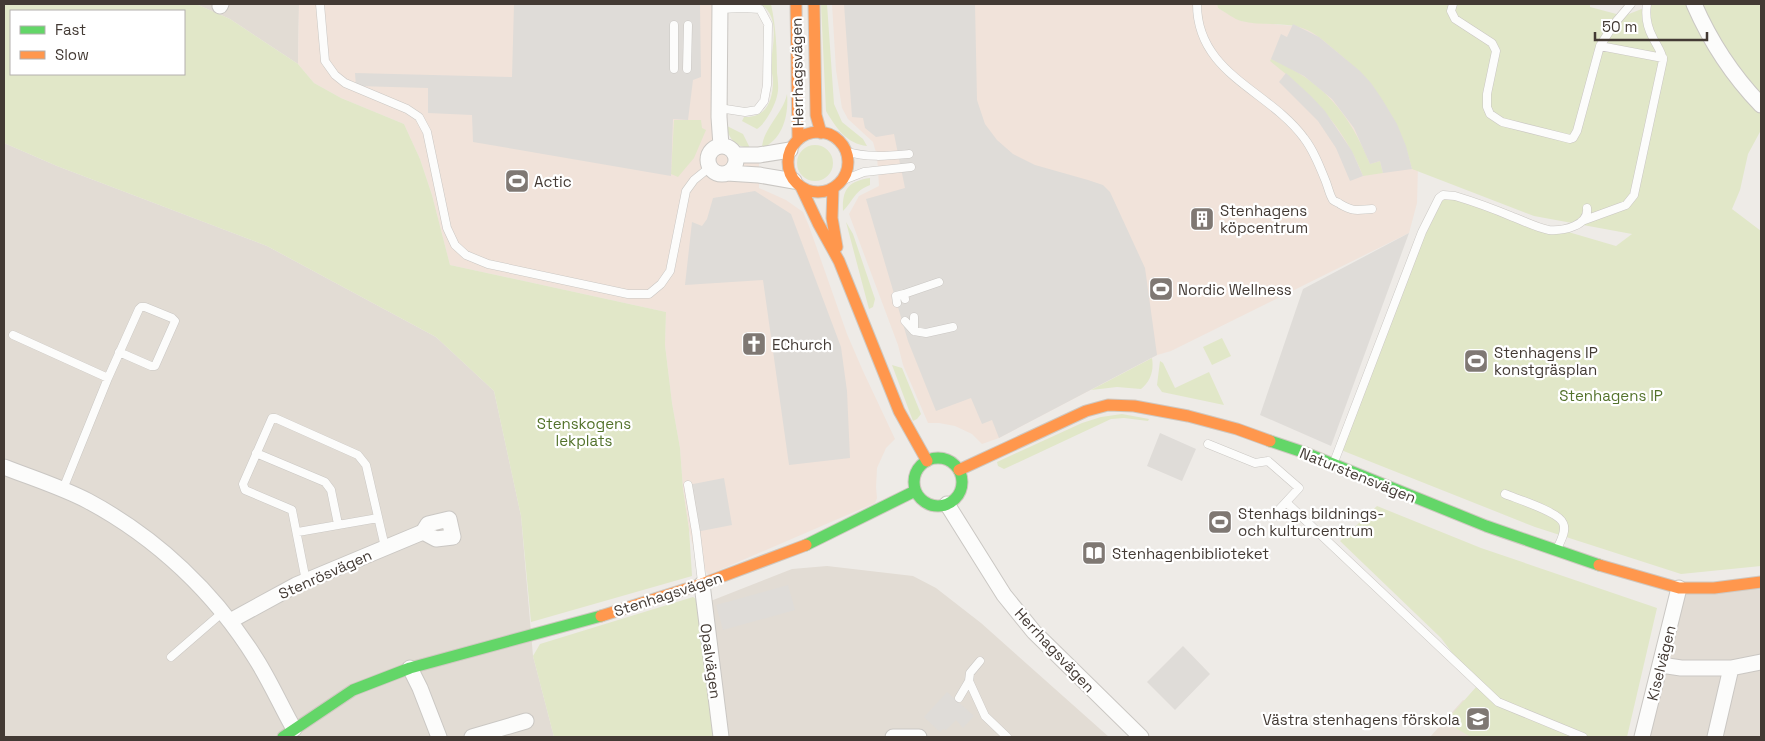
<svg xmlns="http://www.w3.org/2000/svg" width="1765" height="741" font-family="'Space Grotesk',sans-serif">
<rect width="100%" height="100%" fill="#eeebe7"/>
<path fill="#e2dcd4" d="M196 4H299L298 64 230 19Z
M4 143 57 166 267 246 436 337 494 391 521 516 533 656 554 737H4Z
M827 566 913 576 936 588 981 623 1109 737H721L703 604 792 569Z
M1761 582V737H1642L1679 588Z"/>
<path fill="#f1e3da" d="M299 4H720L721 146 729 148 732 151 759 155V188L786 200 803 212 809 226 847 334 863 371 895 439 886 448 877 468 876 487 877 498 875 503 708 575 694 551 689 529 683 489 680 448 672 403 665 345 666 312 450 265 432 195 420 159 404 124 341 98 314 83 298 64Z
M832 4H1217L1218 8 1241 21 1353 32 1421 57 1417 203 1409 233 1171 351 1157 355 999 438 982 444 972 434 955 426 939 423H928L903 365 898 345 849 214 859 196 879 186 877 156 873 142 848 119 842 108 836 70Z"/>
<path fill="#e9e0d6" d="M1463 700 1555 737H1430Z"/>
<path fill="#e1e7c8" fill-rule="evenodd" d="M4 4H196L230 19 298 64 314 83 341 98 404 124 420 159 432 195 450 265 666 312 665 345 672 403 680 448 683 489 689 529 692 576 531 622 521 516 494 391 436 337 267 246 57 166 4 143ZM11 11H184V74H11Z
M761 4H771C776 27 777 50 777 73 778 81 779 89 777 96 775 106 765 124 757 129L742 121 744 117C766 118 773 101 773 81 773 76 771 71 771 65 772 45 781 18 761 4Z
M821 4H827L834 104 842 122 863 139 867 146C847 144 836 128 826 111Z
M1217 4H1590V7L1624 16 1654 4H1761V130L1748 154 1740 190 1732 209 1761 231V566L1681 574 1535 527 1336 448 1422 232 1443 195 1616 246 1632 234 1534 216 1412 169C1400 117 1372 80 1331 47 1322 39 1311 30 1299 27 1280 22 1260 26 1241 21 1234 19 1225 12 1218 8Z
M1271 59C1322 80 1350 114 1370 164L1380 161 1383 173 1363 176C1344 126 1311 94 1270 61Z
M787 94C789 114 783 140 762 148 763 128 783 114 787 94Z
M674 120H701L702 128 706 130 694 158 678 177 671 174Z
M725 125 743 134 750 148C736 147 729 139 725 125Z
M797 163a18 18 0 1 1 36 0a18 18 0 1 1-36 0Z
M870 178V185C854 191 854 200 843 211 842 190 848 181 870 178Z
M846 222 853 234 875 299 873 307 869 309Z
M1222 338 1231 356 1212 365 1203 347Z
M1152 358C1154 370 1151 381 1141 389L1117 387 1091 390Z
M1160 361 1163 363 1175 388 1209 372 1224 405 1162 392 1157 385Z
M892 365 902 368 921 414 917 419 913 421Z
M1122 414 1149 419 1148 421 1124 418 1111 419 1004 469 998 466 997 462 1082 423 1101 417Z
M1377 506 1481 548 1657 608 1627 737H1471L1445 722 1477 686 1441 638 1340 541Z
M693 597 703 604 721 737H554L533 656 540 644Z"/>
<path fill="#dfdcd8" d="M514 4H700L701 77 693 80 688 120 673 119 671 176 473 142 472 115 428 113V88L356 86 355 73 512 77Z
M844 4H975L977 100 985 124 997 140 1013 154 1035 165 1088 180 1103 185 1110 192 1145 268 1157 355 999 438 992 420 982 424 971 398 936 411 908 341 866 199 905 188 894 134 876 137 865 128 863 118 852 117Z
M1293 24 1319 37 1360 71 1371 83 1382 99 1397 124 1406 146 1412 169 1383 173 1380 161 1370 164 1354 128 1332 99 1304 76 1271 59 1281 34 1287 37Z
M1286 73 1311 96 1325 111 1352 151 1363 176 1350 181 1336 148 1318 121 1279 82Z
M755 191 791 214 841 347 847 391 850 458 789 465 763 280 685 285 692 222 702 226 707 219 713 198Z
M1409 233 1331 446 1260 415 1303 289Z
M1160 433 1196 449 1182 481 1147 466Z
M724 478 732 525 696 532 688 485Z
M788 585 795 610 723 630 716 605Z
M1183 646 1210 674 1175 710 1147 682Z
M947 692 974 716 963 728 956 720 946 730 943 729 940 732 924 717Z"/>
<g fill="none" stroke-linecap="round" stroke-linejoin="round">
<defs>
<path id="lane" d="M320 4 325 61 335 75 345 83 407 109 419 117 427 132 447 228 455 245 466 255 488 264 628 294H649L661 284 670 271 686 191 694 180 710 167
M1197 4C1197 74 1269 90 1304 138 1314 151 1320 167 1326 182 1328 187 1330 196 1333 200 1335 202 1338 202 1340 204 1354 212 1356 210 1372 209
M1453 4 1451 11 1455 19 1492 43 1496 51 1487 94V107L1490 114 1502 122 1570 139 1573 138 1577 131 1600 46 1614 24 1631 4
M1600 46 1663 58
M674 69V25
M687 69 688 25
M719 108 745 112 757 110 764 101 767 85 768 24 760 9 743 8 720 9
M845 151C867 158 887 156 909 154
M841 181 864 172 911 167
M1582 221 1626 205 1634 195 1663 60C1662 52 1657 46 1653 38 1647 27 1645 16 1647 4
M905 299 904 294 939 282
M897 303 896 296 904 294
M914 317V331L926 333 953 327
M905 321 914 331
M13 335 108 378
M1208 444 1255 463 1268 461
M256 453 325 482 331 490 338 524
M1268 461 1299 488 1275 514
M1334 462 1422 232 1439 198 1443 195 1455 196C1475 202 1494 209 1513 217 1524 221 1537 228 1549 230 1563 231 1589 226 1587 208
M688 485 696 532 702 582
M63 489 108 378 139 309 141 307H145L172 318 175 321 155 366H151L119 352
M1505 494C1517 499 1559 512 1563 523 1567 531 1560 542 1557 549
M1286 502 1498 702 1583 737
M298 532 378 518
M306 581 292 510 245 490 243 484 272 418H275L358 455 366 465 385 547
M171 657 223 612
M980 661 970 673 969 681 985 716 1007 737
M959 698 969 681"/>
<path id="street" d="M720 4 719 117 721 146
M1694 4C1711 43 1731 74 1761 105
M220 6 221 4
M708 160a14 14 0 1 1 28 0a14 14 0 1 1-28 0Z
M735 155H759L790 150
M727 173 759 175 794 181
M4 467C32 478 61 487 88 501 157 538 215 593 256 659 270 681 281 706 294 729
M947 504 1004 595 1034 632 1141 737
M702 584 721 737
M230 621 296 585 423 532 436 539 453 537 449 519 428 524 423 532
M1661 665 1681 668H1731L1761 662
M410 668 420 688 439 737
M472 737 526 721
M893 737H919
M1642 737 1679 588
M1715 737 1731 668"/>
<path id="fast" d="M1270 441 1306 453 1486 526 1599 565
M914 482a24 24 0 1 1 48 0a24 24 0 1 1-48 0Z
M806 545 915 491
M283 737 353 690 410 668 601 616"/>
<path id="slow" d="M796 4 798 140
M814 4 816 115 821 133
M788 162a30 30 0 1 1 60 0a30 30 0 1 1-60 0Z
M801 187 818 223 839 261 899 411 927 461
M833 188 832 218 837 247
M959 470 1086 411 1108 405 1134 406 1188 416 1237 429 1270 441
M1599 565 1679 588H1714L1761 582
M601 616 702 584 806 545"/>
</defs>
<use href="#lane" stroke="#cac7c3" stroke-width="9"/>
<use href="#street" stroke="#cac7c3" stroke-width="17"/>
<use href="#fast" stroke="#cfc8c0" stroke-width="13"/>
<use href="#slow" stroke="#cfc8c0" stroke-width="13"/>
<use href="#lane" stroke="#fcfcfb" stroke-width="8"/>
<use href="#street" stroke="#fcfcfb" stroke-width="15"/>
<use href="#fast" stroke="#63d668" stroke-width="11"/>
<use href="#slow" stroke="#ff974d" stroke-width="11"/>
</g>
<defs>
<symbol id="stadium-square" viewBox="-11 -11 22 22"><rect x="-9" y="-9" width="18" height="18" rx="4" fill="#7f7873" stroke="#fff"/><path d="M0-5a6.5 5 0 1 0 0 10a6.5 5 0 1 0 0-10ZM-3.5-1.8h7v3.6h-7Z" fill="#fff"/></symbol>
<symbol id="building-square" viewBox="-11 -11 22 22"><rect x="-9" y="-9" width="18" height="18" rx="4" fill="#7f7873" stroke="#fff"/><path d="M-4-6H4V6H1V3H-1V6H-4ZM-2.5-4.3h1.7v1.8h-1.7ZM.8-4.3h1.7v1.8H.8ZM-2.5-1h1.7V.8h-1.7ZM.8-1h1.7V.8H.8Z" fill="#fff"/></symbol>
<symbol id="church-square" viewBox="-11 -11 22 22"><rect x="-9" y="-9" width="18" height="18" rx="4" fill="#7f7873" stroke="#fff"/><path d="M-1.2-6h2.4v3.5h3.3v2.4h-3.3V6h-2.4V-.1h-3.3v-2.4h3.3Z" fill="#fff"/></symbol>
<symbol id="library-square" viewBox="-11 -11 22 22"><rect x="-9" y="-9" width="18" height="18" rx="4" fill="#7f7873" stroke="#fff"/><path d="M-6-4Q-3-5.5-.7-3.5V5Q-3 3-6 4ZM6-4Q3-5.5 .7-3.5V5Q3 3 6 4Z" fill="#fff"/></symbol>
<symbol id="school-square" viewBox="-11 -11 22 22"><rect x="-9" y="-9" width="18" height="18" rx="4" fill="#7f7873" stroke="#fff"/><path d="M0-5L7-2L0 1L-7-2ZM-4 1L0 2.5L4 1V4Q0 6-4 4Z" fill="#fff"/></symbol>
</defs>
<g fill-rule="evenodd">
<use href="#stadium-square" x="503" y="167" width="28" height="28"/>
<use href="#building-square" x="1188" y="205" width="28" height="28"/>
<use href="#stadium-square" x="1147" y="275" width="28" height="28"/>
<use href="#church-square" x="740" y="330" width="28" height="28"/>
<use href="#stadium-square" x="1462" y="347" width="28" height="28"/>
<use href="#stadium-square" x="1206" y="508" width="28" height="28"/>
<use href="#library-square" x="1080" y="539" width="28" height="28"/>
<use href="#school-square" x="1464" y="705" width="28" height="28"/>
</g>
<g text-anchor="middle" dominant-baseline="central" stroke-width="4.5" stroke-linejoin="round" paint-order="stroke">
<g font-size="15" fill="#433a34" stroke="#fff">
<text transform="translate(797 72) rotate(-91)">Herrhagsvägen</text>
<text transform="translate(1358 475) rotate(22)">Naturstensvägen</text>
<text transform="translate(325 574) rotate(-24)">Stenrösvägen</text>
<text transform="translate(668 594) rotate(-18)">Stenhagsvägen</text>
<text transform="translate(1055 650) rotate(47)">Herrhagsvägen</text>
<text transform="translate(711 661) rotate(82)">Opalvägen</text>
<text transform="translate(1661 663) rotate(-76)">Kiselvägen</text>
</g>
<g font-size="15" fill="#433a34" stroke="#fff" text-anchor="start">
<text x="534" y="181">Actic</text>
<text x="1220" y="210">Stenhagens<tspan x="1220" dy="17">köpcentrum</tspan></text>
<text x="1178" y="289">Nordic Wellness</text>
<text x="772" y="344">EChurch</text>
<text x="1494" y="352">Stenhagens IP<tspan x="1494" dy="17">konstgräsplan</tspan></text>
<text x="1238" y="513">Stenhags bildnings-<tspan x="1238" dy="17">och kulturcentrum</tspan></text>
<text x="1112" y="553">Stenhagenbiblioteket</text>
<text x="1460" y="719" text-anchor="end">Västra stenhagens förskola</text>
</g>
<g font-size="15" fill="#53722b" stroke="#fff">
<text x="1611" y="395">Stenhagens IP</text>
<text x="584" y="423">Stenskogens<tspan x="584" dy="17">lekplats</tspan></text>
</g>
</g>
<rect width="1765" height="741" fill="none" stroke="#433a34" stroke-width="10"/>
<rect x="10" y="10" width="175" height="65" fill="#ffffff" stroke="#b4b0ae"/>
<rect x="20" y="26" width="25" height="8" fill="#63d668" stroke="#b4b0ae"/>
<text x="55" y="35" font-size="15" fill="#433a34">Fast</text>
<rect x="20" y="51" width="25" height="8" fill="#ff974d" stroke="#b4b0ae"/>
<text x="55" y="60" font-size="15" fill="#433a34">Slow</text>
<path d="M1595 32v8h112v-8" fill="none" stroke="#433a34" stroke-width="2.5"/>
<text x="1602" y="32" font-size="15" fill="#433a34" stroke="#ffffff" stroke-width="4" paint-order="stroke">50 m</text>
</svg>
